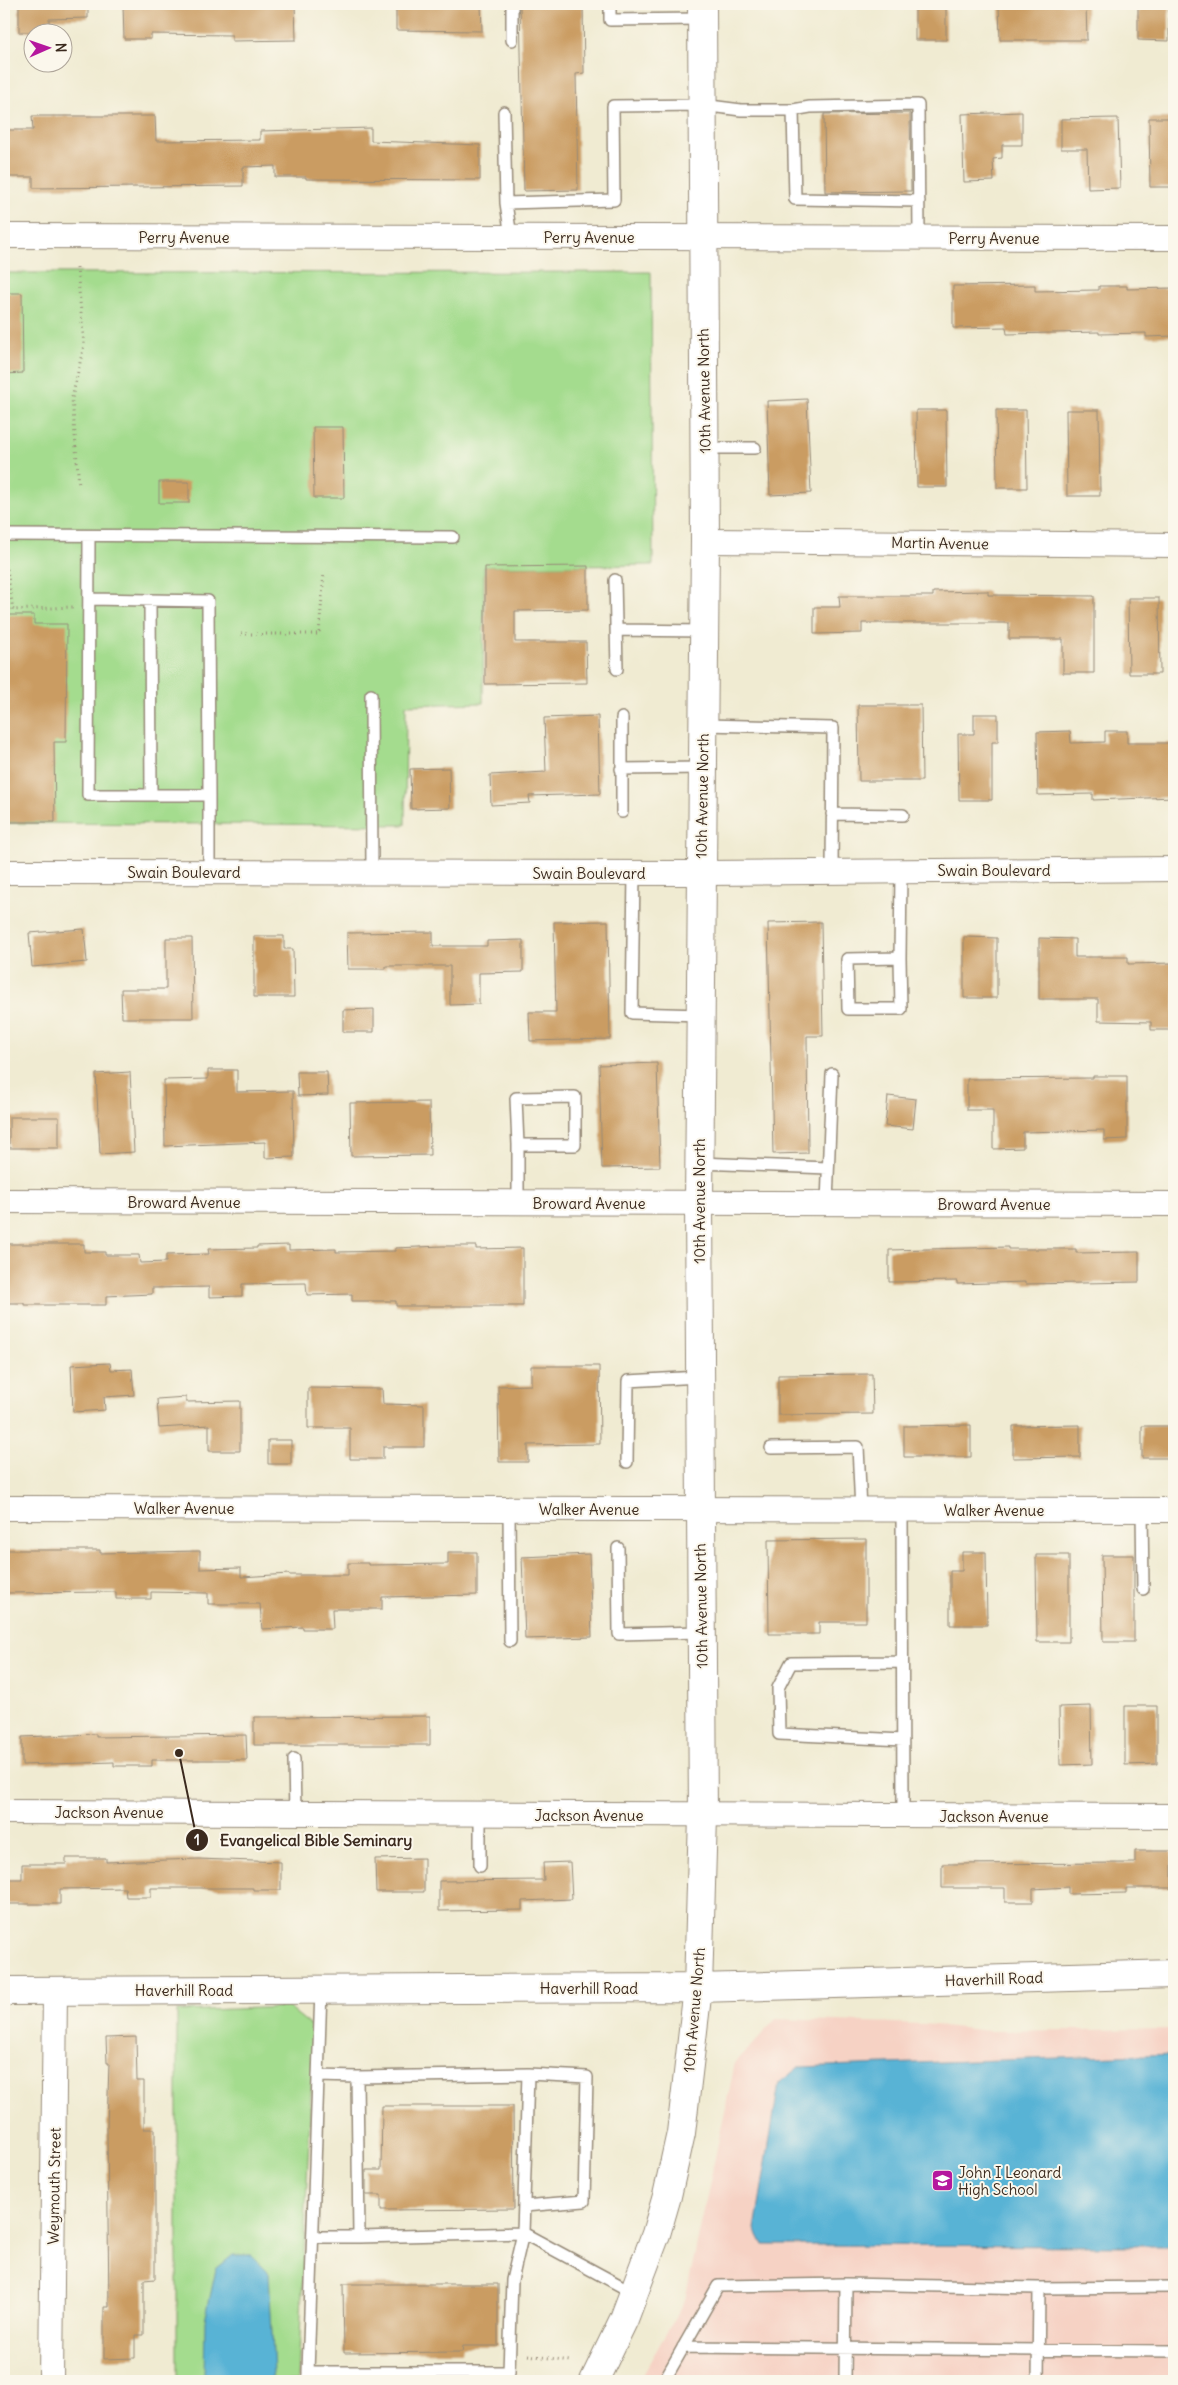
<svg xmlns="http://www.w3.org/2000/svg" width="1178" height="2385" font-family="Delius,sans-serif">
<rect width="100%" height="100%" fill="#fbf7ec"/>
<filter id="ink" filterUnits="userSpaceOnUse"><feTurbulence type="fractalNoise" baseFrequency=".02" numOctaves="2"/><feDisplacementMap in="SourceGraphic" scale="10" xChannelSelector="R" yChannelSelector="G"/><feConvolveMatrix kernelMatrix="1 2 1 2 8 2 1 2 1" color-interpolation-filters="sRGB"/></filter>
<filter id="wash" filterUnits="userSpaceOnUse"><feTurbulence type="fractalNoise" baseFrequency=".0096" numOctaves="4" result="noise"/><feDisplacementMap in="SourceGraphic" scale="20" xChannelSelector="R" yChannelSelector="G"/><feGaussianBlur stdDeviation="1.12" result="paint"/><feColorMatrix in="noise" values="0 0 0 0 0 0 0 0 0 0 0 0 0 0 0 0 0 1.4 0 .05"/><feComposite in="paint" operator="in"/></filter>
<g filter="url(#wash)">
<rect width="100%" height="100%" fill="#f0ebd2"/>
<path fill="#f6d2c4" d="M776 2019 924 2024 990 2031 1174 2029V2381H639L685 2300 735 2063Z"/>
<path fill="#a4dc8e" stroke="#708356" d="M651 272 653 565 484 567 483 703 406 705 405 825 4 823V273Z
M288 2007 314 2028 298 2381H177V2011Z"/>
<path fill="#58b3d5" stroke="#4a6e7a" d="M1174 2054V2246L763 2245 755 2229 779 2083 799 2067Z
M233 2255H251L269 2273 274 2373 272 2381H204L205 2321 216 2269Z"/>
<g id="blocks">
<path fill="#ca9c62" d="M19 4H88V18L49 19V32H19Z
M123 4H295L296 40 232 41V35L151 34V39H124Z
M396 4H481L482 31 396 30Z
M520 4H583L584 73 576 74 578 190 524 191Z
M915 4H946V40H915Z
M999 4H1086L1087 40H1000Z
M1138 4H1169V41L1138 40Z
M1022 112V145H1002V158L993 159 994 181 964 182 962 114Z
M910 113 911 191 825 192 824 114Z
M32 116H155L156 141 260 140V131L371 128V141L480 145V180L306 179V177H275V166L243 167V186L33 188V177H4V130H33Z
M1118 118 1120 188 1088 189 1087 149H1061V119Z
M1149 118H1174V187H1150Z
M1035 285V291L1099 290V286H1127V289L1174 288V336L1146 337V333L1099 334V332L1007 334 1006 327 953 328V286Z
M4 293H22L23 373 4 374Z
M807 399 811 493 770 495 767 401Z
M916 410H946L947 487H917Z
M996 410H1026L1027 488H997Z
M1066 410H1099L1100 496H1067Z
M313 427H343L344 498H314Z
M159 482H189V503H159Z
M588 566V610L515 611V642H586L587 683 485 684V567Z
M988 591V595L1094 596V673H1063V639H1009V623H862V633L814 634V607H840L839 596H933V592Z
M1128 598H1159L1160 674H1129Z
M4 615H34V624H67L66 742H54L55 822H4Z
M858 705H921L922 781H859Z
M974 714H998V742H992V800H959L958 734H974Z
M598 716 600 794 529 796 530 803 491 805 490 775 546 772 544 718Z
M1070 731 1071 743 1105 742V731H1127V743H1174V797L1093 800V794L1038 795 1037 732Z
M449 768 450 808 411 809 410 769Z
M608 921 610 1039 530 1041 529 1012H556L554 922Z
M821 922 823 1036H807L808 1153 773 1154 768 923Z
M84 929 87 962 32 967 29 933Z
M433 932V946H487V941L523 940V972L479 973V1004L450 1005V966H386V969H348L347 933Z
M254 936H284V949H293L294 997H254Z
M964 937 997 938V998H964Z
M166 938H192L193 1018H122L121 989H166Z
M1039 938 1075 939V957H1128V964L1174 963V1030H1151V1022L1098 1021V999H1039Z
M374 1009V1032H343V1010Z
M657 1063 660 1167 602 1168 599 1065Z
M208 1070H237V1092L293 1091 294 1157 265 1158V1142L165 1146 164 1080 208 1079Z
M130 1072 134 1152 100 1154 96 1074Z
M297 1072H327L328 1095 298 1096Z
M1093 1076H1127V1139L1104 1140V1130L1023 1132V1148L993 1149V1110H967V1079L1093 1078Z
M888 1096 916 1099 913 1129 885 1126Z
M429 1102 430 1155 351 1156 350 1103Z
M9 1117H59V1148H9Z
M4 1244H84V1252H105V1255H139L140 1263 166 1262V1255L209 1254 208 1249 257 1248V1246L289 1245V1250L336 1249V1252L395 1251V1248L442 1246H476V1249L523 1248V1306H396V1301H352V1294L307 1295 306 1283 242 1284V1296L209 1297V1287L152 1288V1294L106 1296V1305H24V1303H4Z
M1008 1247V1249H1076V1253L1139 1252V1282L1025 1284V1282L957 1284V1281L889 1282V1250Z
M110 1363 111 1370 132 1369 134 1395 104 1397 105 1410 73 1412 71 1365Z
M531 1366H599L600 1444 528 1445V1462H499L498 1386 531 1385Z
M872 1374 873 1414 778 1415V1375Z
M308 1388 382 1389 383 1404 424 1405V1447H383V1459H350V1428H308Z
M186 1397V1402L240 1401V1451H209V1425L159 1428 157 1399Z
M971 1425V1457H904V1426Z
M1080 1425V1457L1013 1458V1426Z
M1142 1426H1174V1458H1142Z
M268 1440H291V1464H268Z
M866 1539V1622H819V1634H769L768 1540Z
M4 1550H100V1553L200 1551V1569L241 1568V1577L289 1574V1575H348V1563H368V1565L448 1564V1552H477V1595L382 1597V1609H332L333 1629H303V1627L262 1629 260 1604H208V1593L151 1592V1599H116V1592L4 1593Z
M962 1552H986L987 1625H950V1571H962Z
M589 1554 592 1637 525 1639 522 1557Z
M1036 1555H1069V1642H1037Z
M1102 1555H1134V1642H1103Z
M1091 1706 1092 1764 1060 1765 1059 1707Z
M1125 1706H1157V1764L1125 1765Z
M430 1716V1745H254V1717Z
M96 1734V1737L246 1735 247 1760H152V1766H114V1762L22 1765V1737Z
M1135 1851H1172V1888H1126V1893L1068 1894V1887L1033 1889V1902H1005V1888H942V1864L1135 1863Z
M66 1858H106V1862L198 1859 281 1862V1890H253V1888H151V1897H126L125 1888 60 1889V1904H4V1879H22V1864H66Z
M424 1858V1892H376L375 1859Z
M570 1862 572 1899 522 1901V1910L439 1911V1881L544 1880 543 1863Z
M136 2037 137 2081H144V2129H155V2279L144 2280V2335H135V2358L104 2359V2307H109L107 2129 109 2063H107L106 2038Z
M382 2106H513L514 2209 381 2210V2195H366V2170H381Z
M343 2284H498V2346H463L462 2352 344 2353Z"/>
</g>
</g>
<g filter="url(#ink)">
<use href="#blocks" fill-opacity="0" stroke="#968a78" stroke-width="1"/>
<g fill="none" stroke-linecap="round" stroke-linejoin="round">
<defs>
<path id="service" d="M512 4V40
M610 4V20L702 19
M793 110 810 107 918 105 919 238
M504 112 506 203
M511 237 506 203 614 200 613 106 702 105 741 110H793L795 199 919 201
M704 448H755
M4 535 453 537
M89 536 88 795H209V872
M615 580 617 669
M89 599 208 601 209 795
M150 600 151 795
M616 630 704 631
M371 695 372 872
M622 718V812
M703 725 833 728 832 872
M621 769 703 768
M832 814 903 815
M634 873 632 1013 701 1015
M900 958 901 1009H848L847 959 900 958 901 871
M699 1163 828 1168
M518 1203V1145H575V1097L516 1098 518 1145
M827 1203 832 1074
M771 1448 858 1447 861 1510
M627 1462 628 1381 699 1377
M509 1509 510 1641
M902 1510 903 1816
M1142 1510 1143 1589
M618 1548 619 1634 701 1632
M902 1662 791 1663 778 1688 779 1734 903 1740
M294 1759 295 1813
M480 1866V1814
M318 2076 357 2077
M524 2206 584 2201 587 2077 528 2074
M313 2237H359
M1039 2288 1174 2287
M683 2347 1174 2351
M308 2372 321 1990
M308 2381V2372H509
M503 2381 509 2372 512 2280 523 2233 359 2237 357 2077 528 2074 523 2233 634 2293
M664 2381 718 2286 846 2284 1039 2288 1038 2381
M845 2381 846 2284"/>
<path id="minor" d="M4 236 1174 238
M705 541 1174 545
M4 872 702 873 1174 869
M4 1201 1174 1204
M4 1508 1174 1510
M4 1812 1174 1816
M51 2381 55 1991"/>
<path id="tertiary" d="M4 1991 698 1988 1174 1974
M594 2381 624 2319 656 2234 667 2196 681 2133 698 1988 703 1816 699 1203 705 541 702 4"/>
</defs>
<use href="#service" stroke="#968a78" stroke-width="14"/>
<use href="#minor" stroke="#968a78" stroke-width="26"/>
<use href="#tertiary" stroke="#968a78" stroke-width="30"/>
<path stroke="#968a78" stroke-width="3" stroke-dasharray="1 4" stroke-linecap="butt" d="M77 268 84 345 72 398 79 486
M7 569 13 610 73 607
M241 634H319L324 573
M528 2355 570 2361"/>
<use href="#service" stroke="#fff" stroke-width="11"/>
<use href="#minor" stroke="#fff" stroke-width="24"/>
<use href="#tertiary" stroke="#fff" stroke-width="28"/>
</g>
</g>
<defs>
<symbol id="school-square" viewBox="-11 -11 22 22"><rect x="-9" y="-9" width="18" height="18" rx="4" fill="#b5179e" stroke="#fbf7ec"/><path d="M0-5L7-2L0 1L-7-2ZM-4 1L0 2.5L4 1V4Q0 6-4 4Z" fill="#fff"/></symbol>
</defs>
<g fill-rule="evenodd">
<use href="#school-square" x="930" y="2168" width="25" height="25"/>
</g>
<g text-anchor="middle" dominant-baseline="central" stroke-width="4" stroke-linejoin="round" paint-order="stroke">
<g font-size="15" fill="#3b2a1e" stroke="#fbf7ec">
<text x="184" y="237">Perry Avenue</text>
<text x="589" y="237">Perry Avenue</text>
<text x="994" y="238">Perry Avenue</text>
<text transform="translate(704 391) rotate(-91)">10th Avenue North</text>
<text transform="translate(940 543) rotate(1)">Martin Avenue</text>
<text transform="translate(702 796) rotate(-89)">10th Avenue North</text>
<text x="994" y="870">Swain Boulevard</text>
<text x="184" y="872">Swain Boulevard</text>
<text x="589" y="873">Swain Boulevard</text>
<text transform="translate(699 1201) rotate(-90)">10th Avenue North</text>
<text x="184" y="1202">Broward Avenue</text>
<text x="589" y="1203">Broward Avenue</text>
<text x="994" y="1204">Broward Avenue</text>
<text x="184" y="1508">Walker Avenue</text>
<text x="589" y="1509">Walker Avenue</text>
<text x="994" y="1510">Walker Avenue</text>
<text transform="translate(701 1606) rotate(-91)">10th Avenue North</text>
<text x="109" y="1812">Jackson Avenue</text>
<text x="589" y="1815">Jackson Avenue</text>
<text x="994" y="1816">Jackson Avenue</text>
<text transform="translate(994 1979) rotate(-2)">Haverhill Road</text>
<text x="589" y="1988">Haverhill Road</text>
<text x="184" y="1990">Haverhill Road</text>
<text transform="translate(694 2010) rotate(-85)">10th Avenue North</text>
<text transform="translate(54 2186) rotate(-89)">Weymouth Street</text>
</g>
<g font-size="15" fill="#3b2a1e" stroke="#fbf7ec" text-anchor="start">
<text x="958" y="2172">John I Leonard<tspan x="958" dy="17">High School</tspan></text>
</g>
</g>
<path fill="none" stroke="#3b2a1e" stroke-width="2" d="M179 1753L197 1840"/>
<g fill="#3b2a1e" stroke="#fbf7ec" stroke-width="2">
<circle cx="179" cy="1753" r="5"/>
<circle cx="197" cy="1840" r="12"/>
</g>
<g font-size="15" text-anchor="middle" font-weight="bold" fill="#fff">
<text x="197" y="1845">1</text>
</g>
<g font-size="16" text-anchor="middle" font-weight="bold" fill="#3b2a1e" stroke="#fbf7ec" stroke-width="4" stroke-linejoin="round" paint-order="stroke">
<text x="316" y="1846">Evangelical Bible Seminary</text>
</g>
<rect width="1178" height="2385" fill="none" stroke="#fbf7ec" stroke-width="20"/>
<g transform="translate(48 48) rotate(88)"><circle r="24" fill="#fbf7ec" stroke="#aea59a"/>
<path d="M0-4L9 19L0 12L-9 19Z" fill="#b5179e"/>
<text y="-8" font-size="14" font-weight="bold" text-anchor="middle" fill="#3b2a1e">N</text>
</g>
</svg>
